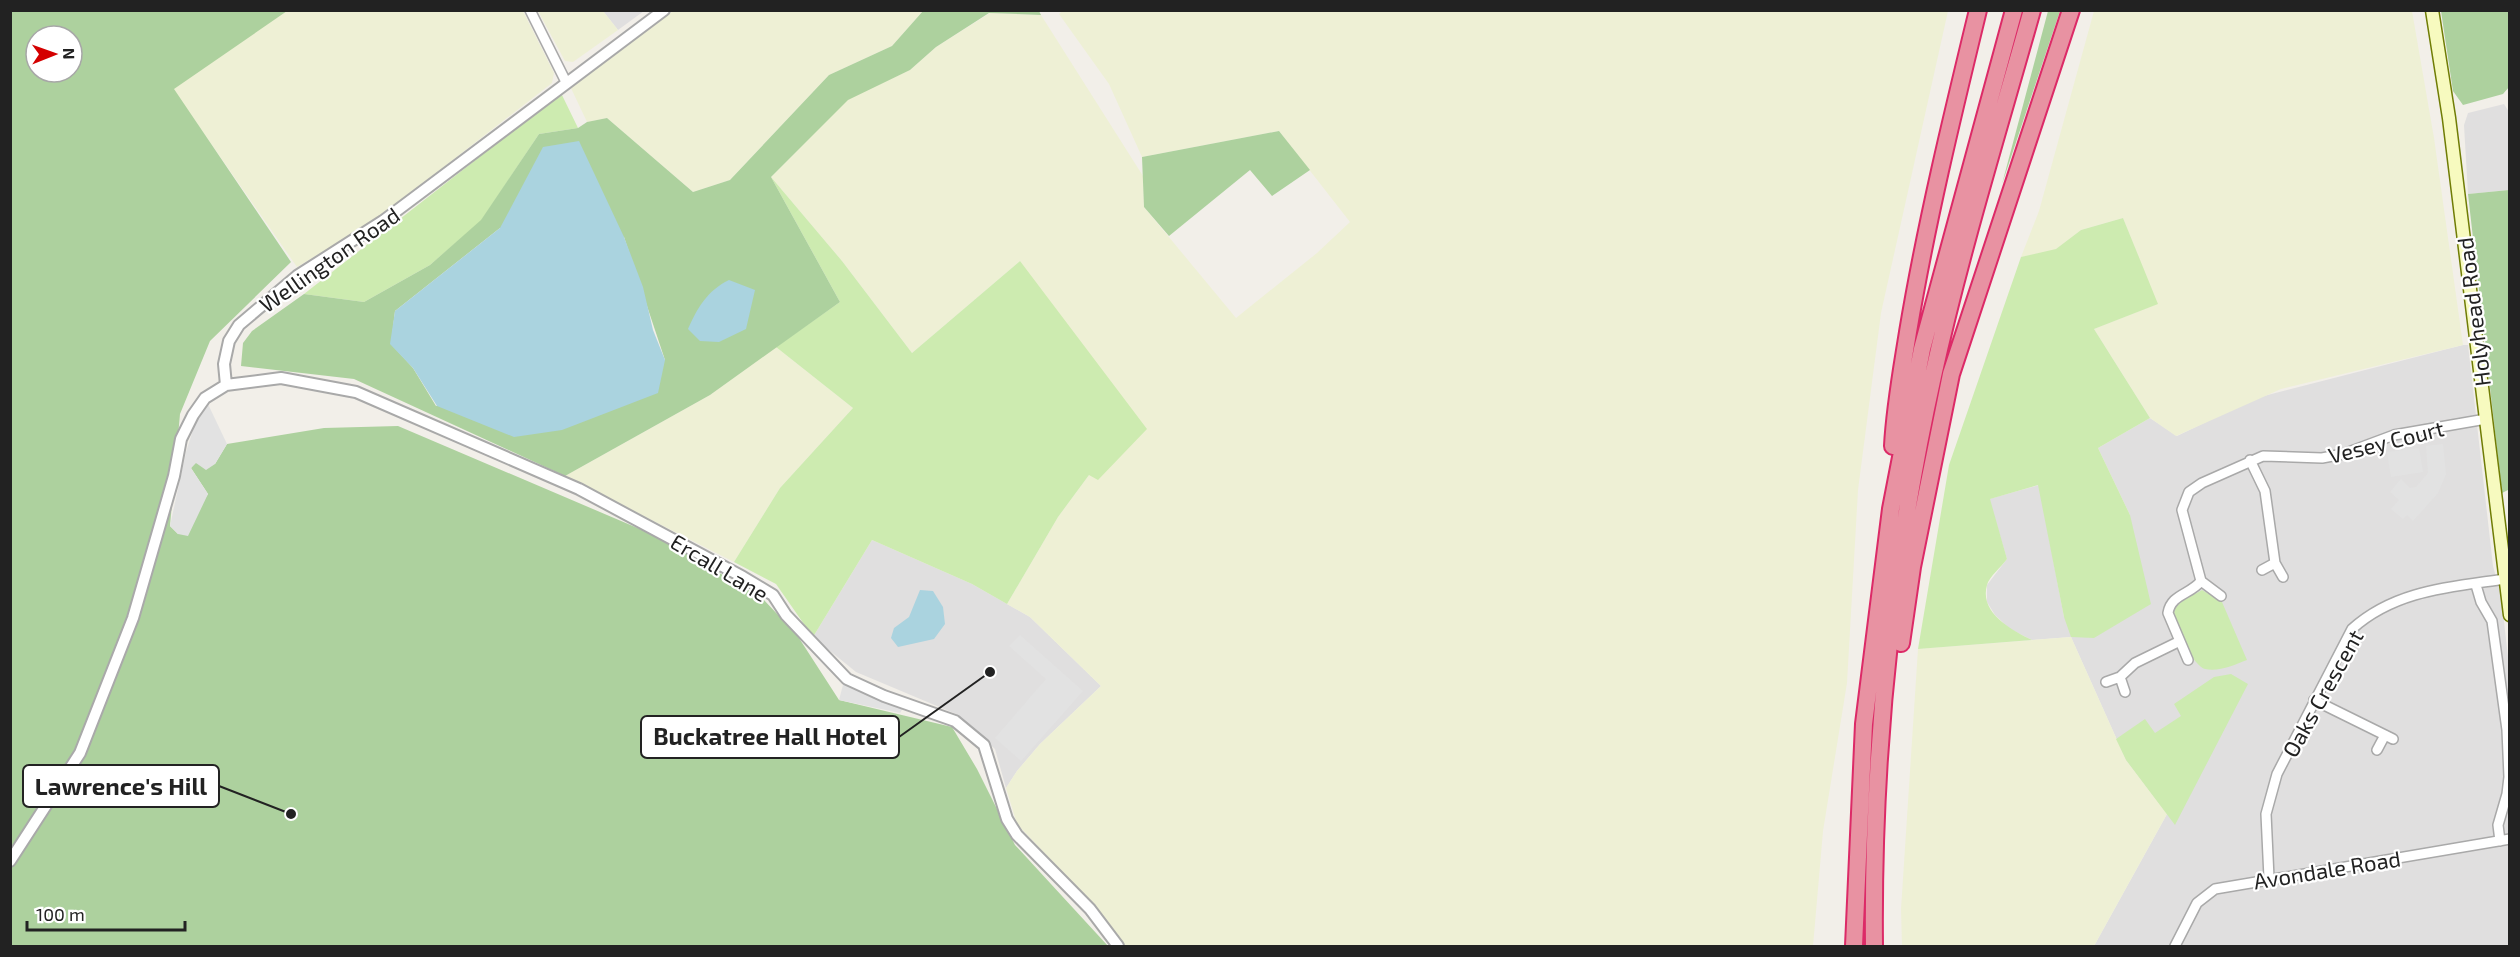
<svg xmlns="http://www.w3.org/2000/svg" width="2520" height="957" font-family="'Exo 2',sans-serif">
<rect width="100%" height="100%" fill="#f2efe9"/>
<path fill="#e0dfdf" d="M603 11H644L618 30Z
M2504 104 2509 112V190L2468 194 2464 125 2468 113Z
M2463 345H2468L2493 566 2501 595 2509 666V946H2094L2167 814 2126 760 2071 637 2032 640 2010 629 1995 615 1987 602V585L2007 559 1989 499 2039 485 2064 617 2130 515 2098 448 2150 418 2177 436 2256 398Z
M872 540 972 584 1030 617 1101 686 1040 744 1017 771 1006 788 995 749 956 714 856 672 813 637Z"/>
<path fill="#eef0d5" d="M287 10 523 11 554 73 552 83 373 222 297 267 173 89Z
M538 11H603L618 30 573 62 565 61Z
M673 11H923L892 46 829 75 730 180 693 192 607 118 587 122 570 86Z
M1062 11H1948L1881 313 1858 490 1847 683 1823 831 1813 946H1118L1068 878 1017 824 1006 788 1017 771 1040 744 1101 686 1030 617 1007 604 1058 517 1089 475 1020 261 912 353 842 261 771 177 848 99 910 70 936 47 990 13 1041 15 1143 176 1144 207 1236 318 1317 253 1350 222 1279 131 1142 157 1109 84 1059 14Z
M2094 11H2412L2434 138 2463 345 2281 389 2176 436 2150 418 2094 329 2157 304 2123 218 2081 230 2055 250 2021 257 2039 211Z
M776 347 853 408 780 488 734 562 565 476 710 395Z
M2071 637 2126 760 2167 814 2094 946H1902L1901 909 1918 649Z"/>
<path fill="#cdebb0" d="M561 93 578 128 539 134 481 221 430 265 364 302 304 294Z
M771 177 842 261 912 353 1020 261 1147 429 1098 480 1089 475 1058 517 1007 604 972 584 872 540 813 637 776 584 734 562 780 488 853 408 776 347 840 302Z
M2123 218 2158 304 2094 329 2150 418 2098 448 2130 515 2151 604 2094 638 2071 637 2064 617 2038 485 1990 499 2007 559C2002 566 1989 577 1987 585 1979 613 2012 630 2032 640L1918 649 1949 465 2021 257 2056 249 2081 230Z
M2202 590 2222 602 2247 660C2234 665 2219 672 2205 669 2193 666 2169 621 2175 609 2180 600 2194 595 2202 590Z
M2231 674 2248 684 2175 825 2126 760 2116 739 2145 719 2155 733 2181 716 2174 704 2214 677Z"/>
<path fill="#add19e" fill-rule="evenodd" d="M10 11H287L174 89 291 262 210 341 180 414 170 526 178 534 208 494 191 468 195 463 215 464 227 444 324 428 398 426 661 538 763 599 797 635 839 700 952 727 977 769 1015 845 1108 946H11ZM36 36H72V72H36Z
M923 11H1039L1041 15 989 13 936 47 910 70 848 100 771 177 840 302 710 395 565 476 354 379 241 366 243 343 252 331 304 294 364 302 430 265 481 220 539 134 578 128 587 122 607 118 693 192 730 180 829 75 892 46ZM500 228 624 237 665 360 436 406 413 368 391 344 395 311Z
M2048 11H2060L2002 184Z
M2441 11H2509V87L2503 94 2463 105 2453 91Z
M1279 131 1310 170 1272 196 1250 170 1169 236 1144 207 1142 157Z
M2509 190 2510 489 2502 493 2468 194Z"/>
<path fill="#e2e2e2" d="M207 402 227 444 215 464 206 470 196 463 191 468 208 494 188 536 178 534 170 526 186 452 194 427Z
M2443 444 2446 474 2438 493 2413 521 2407 515 2403 519 2391 509 2399 500 2390 492 2401 479 2410 488 2416 487 2428 473 2426 446Z
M2419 448 2423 472 2391 477 2387 452Z
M1020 635 1083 691 1021 761 995 738 1046 679 1009 646Z
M844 681 903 708 900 713 839 700Z"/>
<path fill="#aad3df" d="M579 141 624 237 643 287 653 330 665 360 658 393 562 430 514 437 437 406 413 368 390 344 395 311 500 228 543 147Z
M729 280 755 290 746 329 719 342 700 341 688 329C698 307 707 291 729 280Z
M920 590 933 591 943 607 945 624 934 639 898 647 891 638 894 628 909 617Z"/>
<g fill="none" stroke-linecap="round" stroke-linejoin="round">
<defs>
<path id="minor" d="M530 10 566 82
M2250 460 2265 491 2275 563 2283 577
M2262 570 2275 563
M2201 581 2221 596
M2476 585 2481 602 2492 621 2507 730 2509 777 2507 794 2498 825 2500 841
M2188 660 2168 613C2171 594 2190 595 2201 581L2182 510 2189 492 2202 483 2263 456 2322 458 2343 454 2394 435 2486 419
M2120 677 2125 692
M2106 682 2120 677 2135 663 2178 642
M2314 700 2393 739
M2377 750 2385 735
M2269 878 2266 814 2277 774 2352 629C2395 590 2451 587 2505 579
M2175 946 2197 903 2215 889 2510 839"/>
<path id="tertiary" d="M226 385 224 364 229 341 239 325 297 276 383 221 664 10
M10 861 80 753 133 618 174 476 181 439 193 415 205 398 226 385 281 378 356 392 579 489 743 577 773 595 786 615 847 679 884 696 955 721 984 745 1007 819 1017 835 1090 909 1118 946"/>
<path id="secondary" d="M2432 10 2449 118 2510 615"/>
<path id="motorway" d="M1893 446C1895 407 1902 370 1908 332 1926 224 1952 117 1978 10
M1901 643 1912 567 1951 374 2071 10
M1854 946 1864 724 1891 509 1922 349 2014 10
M1874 946C1872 756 1892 562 1933 376 1960 253 1998 131 2032 10"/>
</defs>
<use href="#minor" stroke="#a9a9a9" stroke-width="12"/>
<use href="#tertiary" stroke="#a9a9a9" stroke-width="14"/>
<use href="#secondary" stroke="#707d05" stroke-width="15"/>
<use href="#motorway" stroke="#dc2a67" stroke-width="20"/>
<use href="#minor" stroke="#fff" stroke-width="9"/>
<use href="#tertiary" stroke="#fff" stroke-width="10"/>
<use href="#secondary" stroke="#f7fabf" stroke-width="12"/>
<use href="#motorway" stroke="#e892a2" stroke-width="16"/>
</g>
<g text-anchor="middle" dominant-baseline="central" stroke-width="4.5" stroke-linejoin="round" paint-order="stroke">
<g font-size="22" fill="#222" stroke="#fff">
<text transform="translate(329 259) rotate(-35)">Wellington Road</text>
<text transform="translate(2473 312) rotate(-97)">Holyhead Road</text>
<text transform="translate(2386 441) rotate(-14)">Vesey Court</text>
<text transform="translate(720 567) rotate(31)">Ercall Lane</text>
<text transform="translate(2322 693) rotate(-61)">Oaks Crescent</text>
<text transform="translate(2327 869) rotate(-9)">Avondale Road</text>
</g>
</g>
<path fill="none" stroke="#222" stroke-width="2" d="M990 672L899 737M291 814L219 786"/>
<g fill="#222" stroke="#fff" stroke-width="2">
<circle cx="990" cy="672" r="6"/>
<circle cx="291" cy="814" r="6"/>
</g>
<g fill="#fff" stroke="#222" stroke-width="2">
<rect x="641" y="716" width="258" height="42" rx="6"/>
<rect x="23" y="765" width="196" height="42" rx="6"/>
</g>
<g font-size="24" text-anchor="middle" font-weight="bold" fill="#222">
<text x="770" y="745">Buckatree Hall Hotel</text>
<text x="121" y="795">Lawrence's Hill</text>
</g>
<rect width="2520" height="957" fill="none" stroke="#222222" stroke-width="24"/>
<g transform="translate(54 54) rotate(89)"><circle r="28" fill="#ffffff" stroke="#a7a7a7" stroke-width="1.5"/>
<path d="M0-4.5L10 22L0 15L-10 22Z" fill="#d40000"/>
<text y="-9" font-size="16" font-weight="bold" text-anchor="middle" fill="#222222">N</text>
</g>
<path d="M27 921v9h158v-9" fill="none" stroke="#222222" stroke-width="3"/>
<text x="36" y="921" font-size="18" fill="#222222" stroke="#ffffff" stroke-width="4.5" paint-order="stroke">100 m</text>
</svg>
